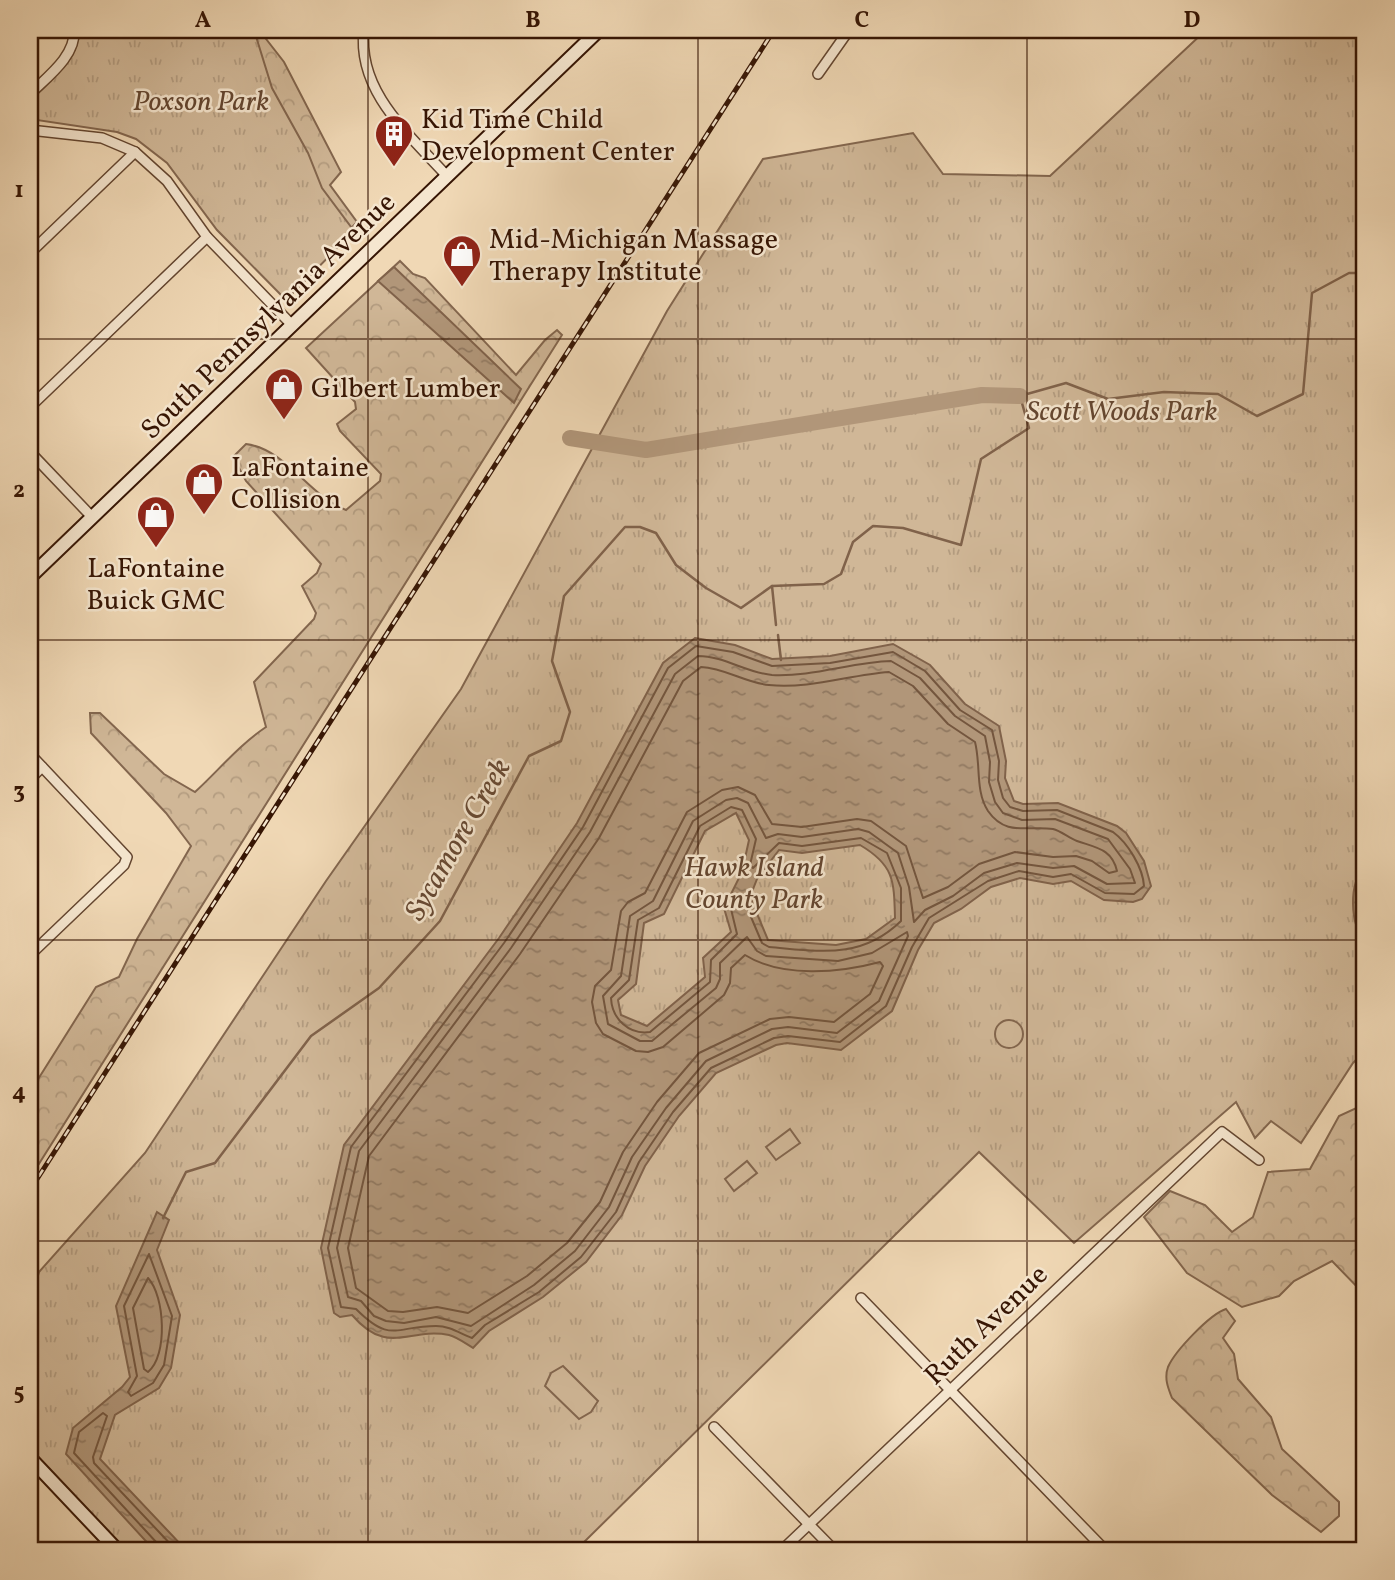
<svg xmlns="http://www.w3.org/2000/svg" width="1395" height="1580" font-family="Vollkorn,serif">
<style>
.forest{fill:url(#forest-crowns);stroke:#83664e;stroke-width:2}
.park{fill:url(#park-tufts);stroke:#83664e;stroke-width:2}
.garden{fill:#d0b797;stroke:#83664e;stroke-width:2}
.water{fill:url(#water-ripples);stroke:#80624a;stroke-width:2;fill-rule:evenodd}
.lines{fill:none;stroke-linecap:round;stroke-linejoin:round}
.shore{stroke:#74563e;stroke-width:2}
.stream{stroke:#80624a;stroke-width:2.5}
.river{stroke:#b19679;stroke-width:16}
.street-casing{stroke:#644630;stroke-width:12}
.secondary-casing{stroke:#361504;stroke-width:16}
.street{stroke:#f5e6cf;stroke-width:9}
.secondary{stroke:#f5e6cf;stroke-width:12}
.rail-casing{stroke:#361504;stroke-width:5}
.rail{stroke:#f5e6cf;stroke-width:2.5;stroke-dasharray:8;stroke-linecap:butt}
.grid{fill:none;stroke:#361504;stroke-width:2;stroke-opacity:0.55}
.labels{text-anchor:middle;stroke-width:5;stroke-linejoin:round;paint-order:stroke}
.park-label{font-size:28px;font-style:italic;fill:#644630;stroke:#f5e6cf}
.poi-label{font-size:28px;fill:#361504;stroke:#f5e6cf;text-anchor:start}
.street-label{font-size:28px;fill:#361504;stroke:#f5e6cf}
.water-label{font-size:30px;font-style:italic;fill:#674933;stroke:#f5e6cf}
.neatline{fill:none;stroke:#361504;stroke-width:2.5}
.grid-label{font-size:23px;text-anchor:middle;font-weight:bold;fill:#361504}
</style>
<defs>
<pattern id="forest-crowns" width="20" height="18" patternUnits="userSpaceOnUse" patternTransform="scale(1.75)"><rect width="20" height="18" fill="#d0b797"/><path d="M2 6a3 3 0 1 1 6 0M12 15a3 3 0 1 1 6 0" fill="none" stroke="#b39c80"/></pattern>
<pattern id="park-tufts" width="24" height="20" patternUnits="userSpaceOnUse" patternTransform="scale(1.75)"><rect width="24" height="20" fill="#d0b797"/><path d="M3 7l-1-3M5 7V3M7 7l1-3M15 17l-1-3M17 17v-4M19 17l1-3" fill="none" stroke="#b39c80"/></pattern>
<pattern id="water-ripples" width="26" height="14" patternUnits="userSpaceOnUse" patternTransform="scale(1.75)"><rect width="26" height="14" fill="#b19679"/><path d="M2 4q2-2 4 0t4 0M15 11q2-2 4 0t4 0" fill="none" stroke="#917961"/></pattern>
</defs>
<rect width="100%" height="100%" fill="#f0d8b5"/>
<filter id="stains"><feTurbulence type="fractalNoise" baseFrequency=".00286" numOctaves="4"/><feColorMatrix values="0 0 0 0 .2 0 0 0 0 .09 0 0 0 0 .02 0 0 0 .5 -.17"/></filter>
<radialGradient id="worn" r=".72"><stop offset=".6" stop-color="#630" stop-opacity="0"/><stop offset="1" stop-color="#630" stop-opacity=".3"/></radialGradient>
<g class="forest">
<polygon points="181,30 259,30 284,62 341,172 330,185 357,222 334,246"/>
<path d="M400,261L413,274L425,278L516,375L545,340L557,330L562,335L30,1178V1092L96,987L119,977L137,939L191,846L166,813L91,733L90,713H100L164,774L195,792C219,770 239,745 266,727L254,682L314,619L316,613L302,586L317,573L321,564L246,481L233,457L246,444C286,449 309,496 346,510L380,481L381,474L340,431L337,424L356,409L355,402L306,348Z"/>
<polygon points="1365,1104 1365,1295 1332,1261 1294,1281 1279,1296 1242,1307 1187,1273 1144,1217 1170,1191 1205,1205 1232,1232 1253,1217 1268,1172 1310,1169 1339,1116"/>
<path d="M1226,1309L1235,1321L1223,1338L1234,1354L1238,1379L1271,1417L1282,1449L1339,1502V1516L1321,1532L1272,1495L1172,1398C1168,1388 1164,1378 1168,1367C1175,1351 1210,1314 1226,1309Z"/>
</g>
<g class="park">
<polygon points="78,30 254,30 272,88 308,153 322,188 354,231 286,300 217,230 167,163 136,139 117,132 30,119 30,99 75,50"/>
<polygon points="1206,30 1365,30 1365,1051 1353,1063 1301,1143 1271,1121 1255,1138 1236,1102 1074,1243 979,1152 576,1550 120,1550 30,1457 30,1304 39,1272 145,1153 326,881 461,689 667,311 763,159 913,133 943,174 1050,176"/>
</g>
<g class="garden">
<circle cx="1009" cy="1034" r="14"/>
<polygon points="790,1129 800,1143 776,1160 766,1147"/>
<polygon points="747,1161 757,1173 734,1191 725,1179"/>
<polygon points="563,1366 598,1401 591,1412 579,1419 545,1386 551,1373"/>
</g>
<g class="water">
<polygon points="394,267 521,389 514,403 378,281"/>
<path d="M695,638L735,645L772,659L830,656L893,644L930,665L965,704L999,726L1006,761L1005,778L1014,801L1023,804L1058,803L1117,826L1126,833L1144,861L1151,886L1142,899L1133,902L1104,900L1071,881L1053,884L1020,878L991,887L961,909L934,923L918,950L892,1011L841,1050L787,1043L776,1045L716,1073L679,1116L645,1166L622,1215L586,1262L543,1297L489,1331L473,1348C465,1343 457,1337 449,1335C408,1327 388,1357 352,1315L340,1317L334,1313L321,1248L344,1145L499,938L577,823L663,663ZM736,813L749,840L742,872L724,908L731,932L703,958L705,977L647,1026L621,1015L618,1000L636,984L644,923L664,914L705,831ZM860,845C894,865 894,880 895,918L866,939L836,945L768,940L750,897L757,879L779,850L802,853Z"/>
<path d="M1365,867V941C1350,924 1348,884 1365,867Z"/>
<polygon points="157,1212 169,1220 157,1250 180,1315 171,1368 159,1388 115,1415 100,1459 186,1550 154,1550 66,1454 73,1428 122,1387 130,1377 116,1306"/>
</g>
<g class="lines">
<g class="shore">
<path d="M696,646L733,652L772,666L830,663L893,652L925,671L960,710L992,730L999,761L998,780L1003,798L1010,807L1023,811L1057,810L1113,832C1128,843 1143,868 1144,886L1134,894L1105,893L1071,874L1053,877L1019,871L988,881L929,918L912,947L886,1006L840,1042L788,1036L774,1038L711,1068L673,1112L639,1162L616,1212L581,1257L539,1292L485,1325L472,1338C459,1333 450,1326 436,1326C395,1326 391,1344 356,1309L341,1307L328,1248L351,1147L504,943L583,827L668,668Z"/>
<path d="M698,656C724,656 747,673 772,675C813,677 852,662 891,661L920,678L955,716L985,736L990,762L989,782L995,802L1003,813L1022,820L1055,819L1108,839L1130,869L1135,883L1107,884L1074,866L1053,868L1017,863L984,873L953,896L925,910L914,922L909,887L898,853L869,832L858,829L802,837L778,834L766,838L748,803L737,798L726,800L693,821L653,901L630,916L621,976L603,996L608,1024L640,1041H652L716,988L720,979V963L747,937L757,951L766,956L838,961L872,953L907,932L908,936L879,1001L837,1033L788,1027L772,1029L706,1061L666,1108L632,1157L609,1207L575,1251L534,1285L471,1326L436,1317L404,1323L386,1321L374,1316L361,1301L348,1297L337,1248L359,1151L511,948L590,832L675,674Z"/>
<path d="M701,667C725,668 746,683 769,685C810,689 849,675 889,672L913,686L948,724L975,742C981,765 975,791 988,811C1006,837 1028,825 1053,829C1061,831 1069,838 1077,841C1097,848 1112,849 1117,871L1109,873L1092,861L1076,856L1053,857L1015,852L979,864L948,887L923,898L906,846L871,821L857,819L802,827L772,824L755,795L738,787L722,790L687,812L645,893L628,902L621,911L611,970L595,986L592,1002L596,1023L603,1034L636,1051L648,1052L663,1047L724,995L730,983L731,968L745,955C782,978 839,973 880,962L883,966L870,994L834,1022L789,1017L770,1019L699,1053L657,1102L623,1152L600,1202L567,1243L527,1276L468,1313L437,1307L403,1312L388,1311L356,1288L348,1248L369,1156L520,954L599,838L683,681Z"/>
<path d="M731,807L742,810L756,839L750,865L753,868L779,843L802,846L861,838L887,853L901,888V921C861,960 819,951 769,947L762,943L743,898L739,896L731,909L737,934L711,960L710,982L650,1032C629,1035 612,1019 611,998L629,980L638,920L659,908L700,826Z"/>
<polygon points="149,1254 172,1316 164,1365 153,1383 131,1396 128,1392 137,1376 124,1306"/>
<path d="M148,1278C165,1296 168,1356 148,1372L144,1369L133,1308Z"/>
<polyline points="159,1550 157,1543 74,1453 79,1432 103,1413 107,1416 93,1457 94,1463 176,1550"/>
</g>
<g class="stream">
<polyline points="772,586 776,625"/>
<polyline points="778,635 781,660"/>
<polyline points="163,1218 186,1172 215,1163 311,1036 379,988 440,921 529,756 561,741 570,712 552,661 564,596 625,527 640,527 656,533 676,565 706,588 741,608 772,586 824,584 841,574 853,542 873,526 903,528 961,545 981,459 1029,428 1020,396 1066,383 1108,399 1164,392 1218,394 1257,416 1303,394 1312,293 1349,273 1365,273"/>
</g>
<polyline class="river" points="570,438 646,450 982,395 1020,396"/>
<defs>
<g id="street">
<path d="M364,30C357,92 409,134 447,176"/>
<polyline points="818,74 849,30"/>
<path d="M30,94C47,77 76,56 74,30"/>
<polyline points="30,130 102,138 135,152 167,181 207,237 292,325"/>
<polyline points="30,253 135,152"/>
<polyline points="30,407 207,237"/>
<polyline points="30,452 92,517"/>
<polyline points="30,754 127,857 124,865 30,955"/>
<polyline points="30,779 42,767"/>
<polyline points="861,1298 1105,1550"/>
<polyline points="714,1427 834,1550"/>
<polyline points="782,1550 1222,1132 1259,1160"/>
</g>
<g id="secondary">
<polyline points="30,577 599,30"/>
<polyline points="30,1458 117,1550"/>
</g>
</defs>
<use href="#street" class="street-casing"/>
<use href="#secondary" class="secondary-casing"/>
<use href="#street" class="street"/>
<use href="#secondary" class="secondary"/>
<defs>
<polyline id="rail" points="30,1190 774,30"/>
</defs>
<use href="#rail" class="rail-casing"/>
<use href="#rail" class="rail"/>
</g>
<path class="grid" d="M368,30V1550M698,30V1550M1027,30V1550M30,339H1365M30,640H1365M30,940H1365M30,1241H1365"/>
<defs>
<symbol id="building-pin" viewBox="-11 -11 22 30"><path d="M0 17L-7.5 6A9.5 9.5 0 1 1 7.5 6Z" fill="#8f2418" stroke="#f5e6cf"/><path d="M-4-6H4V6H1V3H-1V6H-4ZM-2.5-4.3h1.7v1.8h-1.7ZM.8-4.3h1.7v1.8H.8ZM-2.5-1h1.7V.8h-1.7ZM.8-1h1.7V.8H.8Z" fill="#fff"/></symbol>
<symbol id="shop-pin" viewBox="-11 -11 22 30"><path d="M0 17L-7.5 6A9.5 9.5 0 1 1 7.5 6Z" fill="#8f2418" stroke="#f5e6cf"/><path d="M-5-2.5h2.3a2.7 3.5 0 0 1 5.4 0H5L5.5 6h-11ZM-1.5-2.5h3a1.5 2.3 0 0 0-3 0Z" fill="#fff"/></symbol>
</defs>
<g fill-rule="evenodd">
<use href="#building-pin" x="372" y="112" width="44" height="60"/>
<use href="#shop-pin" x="440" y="232" width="44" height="60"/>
<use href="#shop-pin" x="262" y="365" width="44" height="60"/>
<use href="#shop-pin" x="182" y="460" width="44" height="60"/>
<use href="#shop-pin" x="134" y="493" width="44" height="60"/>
</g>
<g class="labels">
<g class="park-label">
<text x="201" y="110">Poxson Park</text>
<text x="1122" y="420">Scott Woods Park</text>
<text x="754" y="876">Hawk Island<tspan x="754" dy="32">County Park</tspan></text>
</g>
<g class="poi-label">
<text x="421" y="128">Kid Time Child<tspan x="421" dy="32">Development Center</tspan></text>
<text x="489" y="248">Mid-Michigan Massage<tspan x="489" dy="32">Therapy Institute</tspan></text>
<text x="311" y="397">Gilbert Lumber</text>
<text x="231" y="476">LaFontaine<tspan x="231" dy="32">Collision</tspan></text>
<text x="156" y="577" text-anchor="middle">LaFontaine<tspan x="156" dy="32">Buick GMC</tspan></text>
</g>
<g class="street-label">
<text transform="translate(267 315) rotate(-44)" y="10">South Pennsylvania Avenue</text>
<text transform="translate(985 1324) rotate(-44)" y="10">Ruth Avenue</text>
</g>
<g class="water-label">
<text transform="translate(457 839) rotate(-60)" y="10">Sycamore Creek</text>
</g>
</g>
<rect width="1395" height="1580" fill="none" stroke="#f0d8b5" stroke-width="77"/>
<rect x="38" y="38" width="1318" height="1504" class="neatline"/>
<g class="grid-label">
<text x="203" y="27">A</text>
<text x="533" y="27">B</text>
<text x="862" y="27">C</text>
<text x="1192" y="27">D</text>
<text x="19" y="197">1</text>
<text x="19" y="497">2</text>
<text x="19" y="798">3</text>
<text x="19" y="1099">4</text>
<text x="19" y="1399">5</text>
</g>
<rect width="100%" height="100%" filter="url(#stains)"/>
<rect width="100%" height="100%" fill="url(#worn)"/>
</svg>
